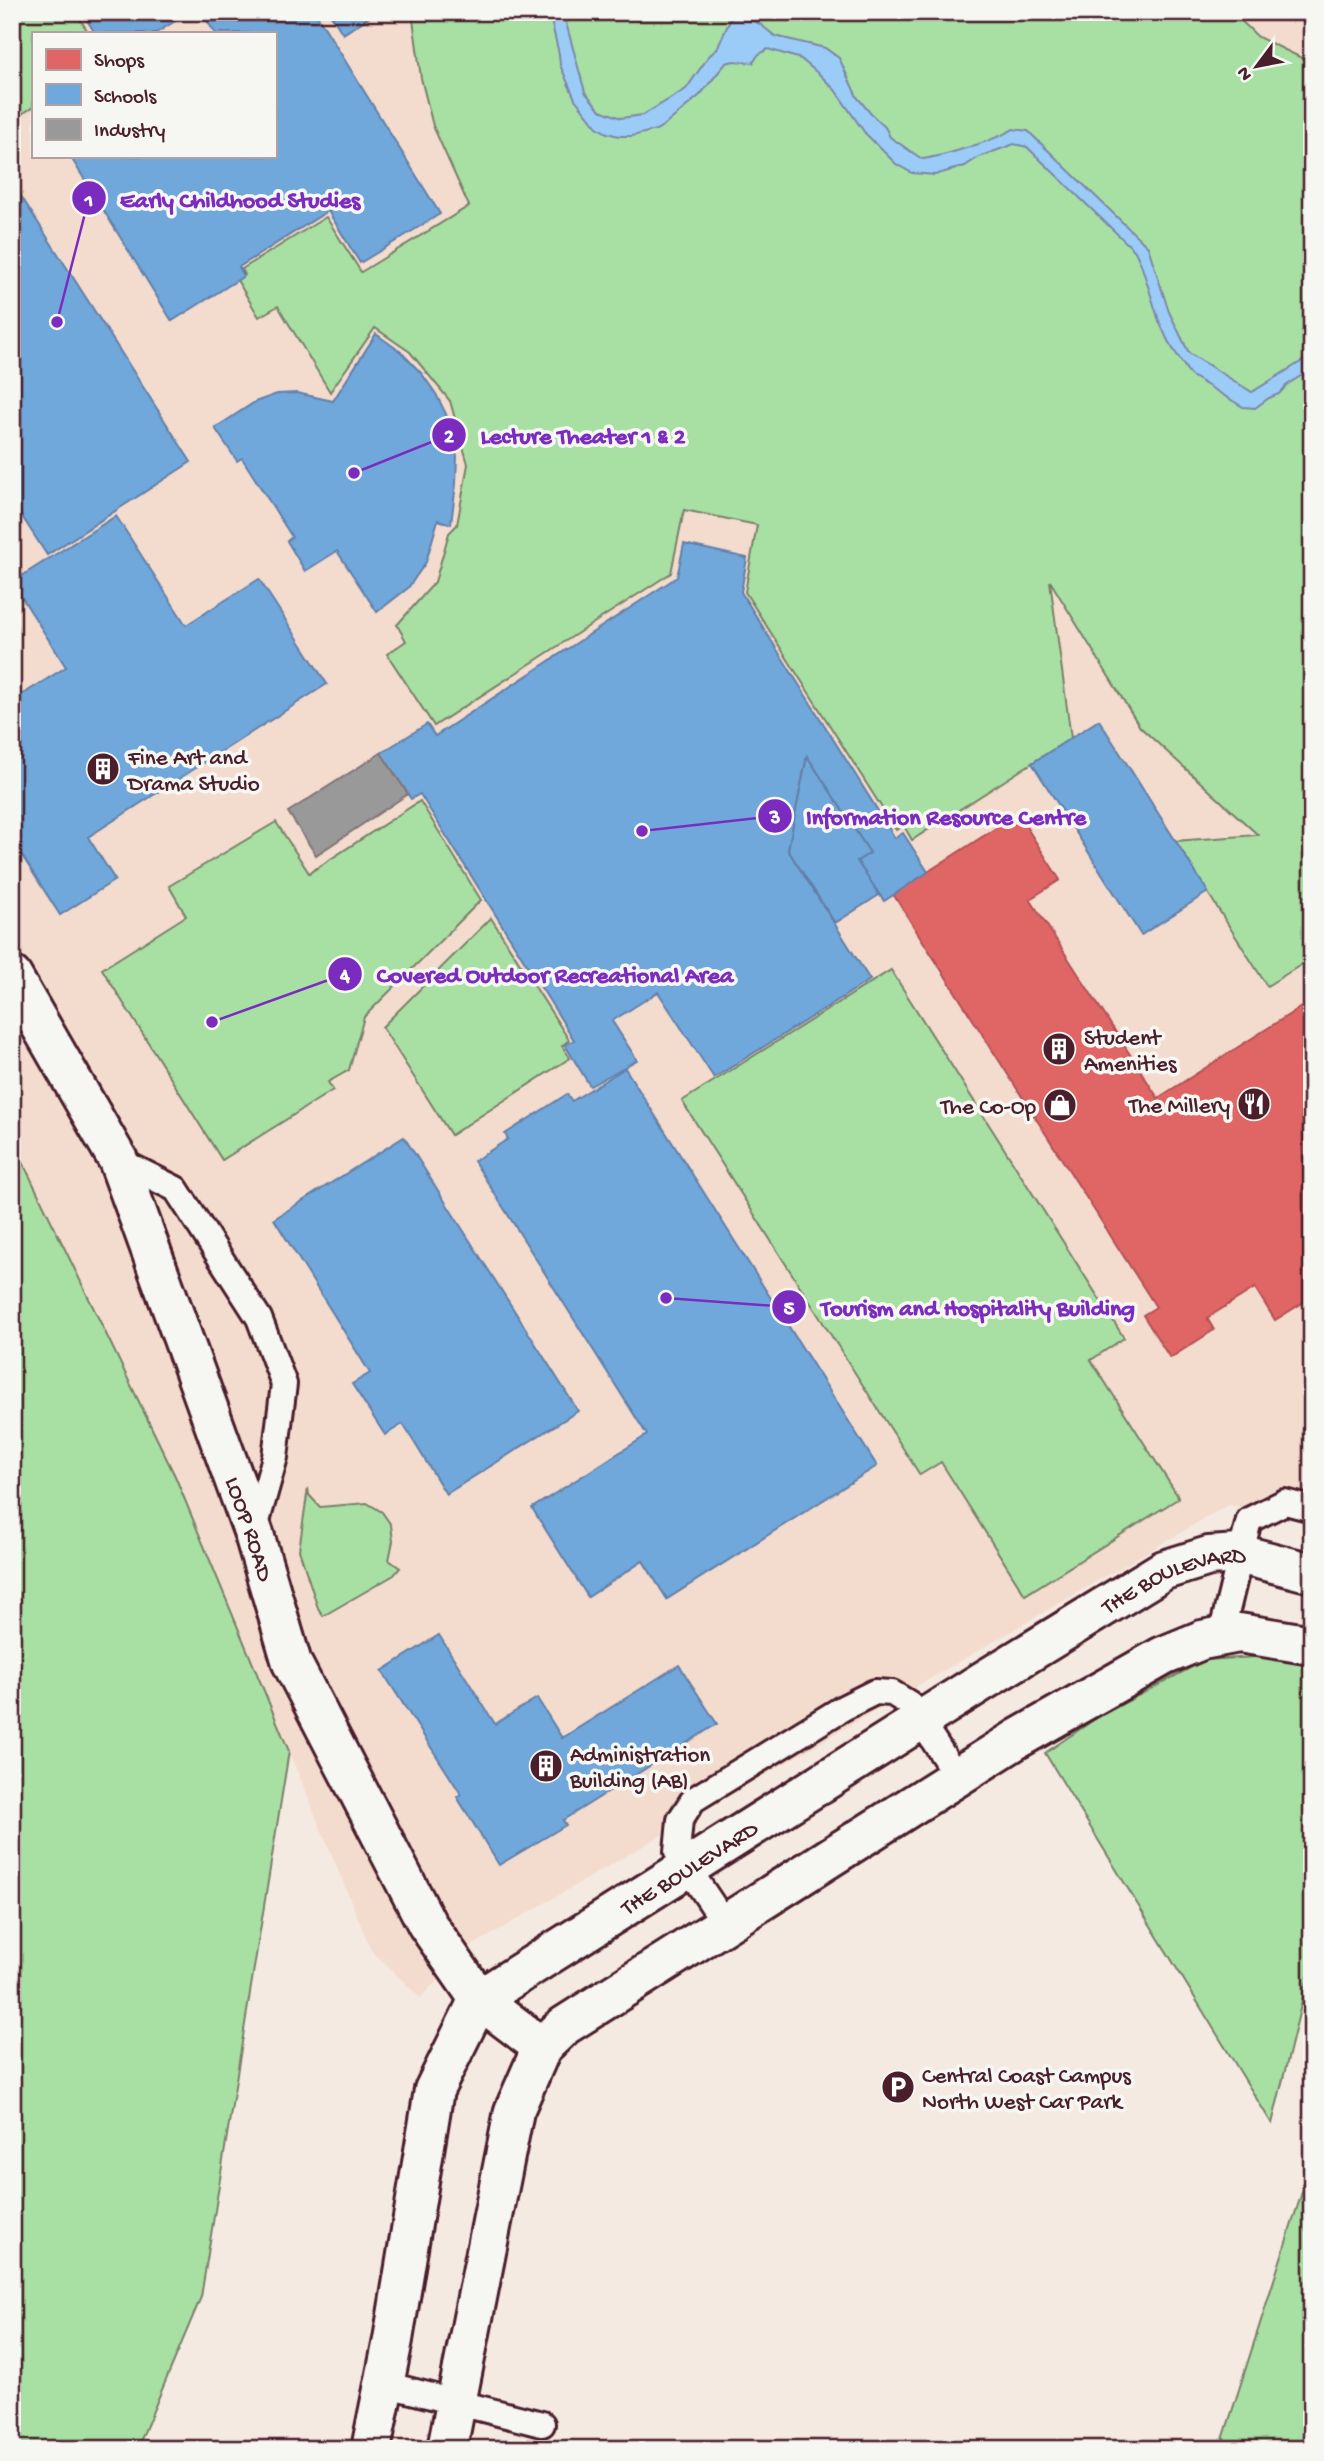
<svg xmlns="http://www.w3.org/2000/svg" width="1324" height="2461" font-family="'Gochi Hand',sans-serif">
<style>
.built{fill:#f3dcce;fill-rule:evenodd}
.green{fill:#a8e0a4;stroke:#798068;stroke-width:2}
.water{fill:#9bccf8;stroke:#7b87a6;stroke-width:2}
.shops{fill:#e06666;stroke:#b35154;stroke-width:2}
.schools{fill:#6fa8dc;stroke:#647fa7;stroke-width:2}
.industry{fill:#999;stroke:#817478;stroke-width:2}
.lines{fill:none;stroke-linecap:round;stroke-linejoin:round}
.service-casing{stroke:#4a1f2b;stroke-width:30}
.minor-casing{stroke:#4a1f2b;stroke-width:44}
.service{stroke:#f6f6f2;stroke-width:24}
.minor{stroke:#f6f6f2;stroke-width:38}
.labels{text-anchor:middle;stroke-width:7;stroke-linejoin:round;paint-order:stroke}
.poi-label{font-size:23px;fill:#4a1f2b;stroke:#f6f6f2;text-anchor:start}
.street-label{font-size:23px;fill:#4a1f2b;stroke:#f6f6f2}
.leader{fill:none;stroke:#7b2cbf;stroke-width:2.5}
.callout-dot{fill:#7b2cbf;stroke:#f6f6f2;stroke-width:2.5}
.mark-label{font-size:21px;text-anchor:middle;font-weight:bold;fill:#fff}
.callout-label{font-size:24px;text-anchor:middle;font-weight:bold;fill:#7b2cbf;stroke:#f6f6f2;stroke-width:7;stroke-linejoin:round;paint-order:stroke}
</style>
<rect width="100%" height="100%" fill="#f5eae2"/>
<filter id="ink" filterUnits="userSpaceOnUse"><feTurbulence type="fractalNoise" baseFrequency=".0143" numOctaves="2"/><feDisplacementMap in="SourceGraphic" scale="14" xChannelSelector="R" yChannelSelector="G"/><feConvolveMatrix kernelMatrix="1 2 1 2 8 2 1 2 1" color-interpolation-filters="sRGB"/></filter>
<g filter="url(#ink)">
<path class="built" d="M12,12H1312V1521L1228,1505L475,1944L420,1998L371,1950L175,1476L12,1140ZM33,33H275V156H33Z"/>
<g class="green">
<polygon points="12,12 75,12 89,33 33,33 33,107 12,120"/>
<polygon points="412,12 1232,12 1258,37 1312,63 1312,958 1267,986 1175,841 1258,835 1140,727 1050,581 1071,738 912,840 904,826 896,830 745,592 757,525 684,510 671,573 434,726 387,654 406,641 397,625 435,582 449,533 457,525 468,464 450,401 410,352 375,328 330,392 278,306 259,317 237,280 245,275 242,269 326,217 361,272 469,206 433,126 421,78"/>
<polygon points="420,801 481,900 364,1017 349,1070 328,1082 333,1090 222,1160 102,969 186,916 169,886 276,822 309,873"/>
<polygon points="491,918 569,1040 562,1046 570,1058 451,1135 382,1027"/>
<polygon points="891,970 1124,1338 1091,1360 1179,1498 1025,1595 941,1462 920,1475 682,1101"/>
<polygon points="12,1140 175,1476 289,1751 201,2297 137,2449 12,2449"/>
<polygon points="308,1488 309,1495 320,1507 367,1503 382,1512 391,1525 393,1541 389,1560 400,1568 394,1575 323,1616 318,1608 299,1550"/>
<polygon points="1273,1656 1312,1666 1312,1960 1272,2124 1045,1753 1098,1717 1205,1660"/>
<polygon points="1312,2164 1312,2449 1220,2449 1303,2189"/>
</g>
<path class="water" d="M549,12H563L585,92L600,110L621,118L643,115L686,89L709,56L717,49L732,16L741,15L760,24L775,36L825,48L839,58L857,97L871,114L885,127L890,137L922,159C941,157 999,139 1013,129L1028,131L1148,247L1169,312L1189,353L1252,392L1312,355V369L1288,384L1279,394L1269,398L1255,408L1243,407L1190,375L1168,341L1159,321L1141,264L1135,251L1027,147L1014,144L979,157L965,166L935,175L912,173L896,164L865,133L835,90L821,76L801,59L768,49L758,55L753,63L734,61L726,63L700,95L666,124L656,130L632,136H619L607,133L597,127L575,99L560,65L559,54Z"/>
<polygon class="shops" points="1018,814 1060,880 1030,899 1158,1098 1312,1000 1312,1297 1275,1320 1255,1288 1207,1318 1214,1330 1170,1358 1143,1315 1156,1307 893,894"/>
<g class="schools">
<polygon points="82,12 188,12 188,13 156,33 95,33"/>
<polygon points="210,12 315,12 440,214 360,263 328,211 239,267 244,276 172,321 70,156 275,156 275,33 215,33 204,16"/>
<polygon points="329,12 377,12 343,34"/>
<polygon points="12,182 191,462 47,555 12,501"/>
<polygon points="376,334 401,352 422,374 436,394 446,414 457,456 456,484 451,524 438,520 426,562 408,588 377,612 337,551 305,571 287,541 292,537 242,458 237,461 215,428 255,402 277,394 297,393 333,401"/>
<polygon points="116,516 186,625 259,579 327,684 88,837 115,880 60,915 12,840 12,701 66,667 12,582"/>
<polygon points="684,544 747,558 741,592 895,838 903,833 928,872 884,901 857,861 870,853 807,756 788,850 870,980 714,1078 658,992 612,1021 637,1060 590,1086 565,1045 574,1040 420,794 411,799 381,753 427,724 435,736 677,577"/>
<polygon points="1099,720 1208,892 1141,935 1032,763"/>
<polygon points="807,756 870,853 857,861 879,895 835,923 788,850"/>
<polygon points="625,1068 877,1466 667,1599 643,1561 588,1597 532,1508 647,1435 474,1161 508,1139 505,1134 567,1094 572,1101"/>
<polygon points="404,1137 578,1411 446,1494 403,1424 385,1435 352,1384 370,1373 274,1219"/>
<polygon points="439,1635 495,1724 537,1698 562,1738 679,1665 717,1724 563,1820 566,1825 499,1865 457,1797 461,1794 382,1671"/>
</g>
<polygon class="industry" points="381,753 408,794 316,855 288,812"/>
<g class="lines">
<defs>
<g id="service">
<polyline points="118,1160 176,1189 259,1318 284,1384 275,1457 254,1532"/>
<polyline points="1221,1635 1249,1520 1285,1502 1312,1509"/>
<polyline points="726,1925 677,1852 680,1820 693,1800 843,1708 875,1692 892,1693 910,1704 957,1777"/>
<polyline points="384,2384 542,2424"/>
</g>
<g id="minor">
<path id="s1" d="M12,976L118,1160L254,1534L292,1663L427,1924L479,1999L542,2047"/>
<path id="s2" d="M371,2449L393,2340L434,2090L479,1999L983,1681L1164,1570L1209,1556L1239,1554L1312,1573"/>
<polyline points="447,2449 514,2111 542,2047 564,2026 1017,1739 1163,1656 1202,1640 1239,1633 1312,1645"/>
</g>
</defs>
<use href="#service" class="service-casing"/>
<use href="#minor" class="minor-casing"/>
<use href="#service" class="service"/>
<use href="#minor" class="minor"/>
</g>
</g>
<defs>
<symbol id="building-disc" viewBox="-11 -11 22 22"><circle r="9.5" fill="#4a1f2b" stroke="#f6f6f2"/><path d="M-4-6H4V6H1V3H-1V6H-4ZM-2.5-4.3h1.7v1.8h-1.7ZM.8-4.3h1.7v1.8H.8ZM-2.5-1h1.7V.8h-1.7ZM.8-1h1.7V.8H.8Z" fill="#fff"/></symbol>
<symbol id="restaurant-disc" viewBox="-11 -11 22 22"><circle r="9.5" fill="#4a1f2b" stroke="#f6f6f2"/><path d="M-5-6h1v4h1v-4h1v4h1v-4h1v5L-1.5 .5V6h-2V.5L-5-1ZM5-6V6H3V1.5H1.5Q1.5-4 5-6Z" fill="#fff"/></symbol>
<symbol id="shop-disc" viewBox="-11 -11 22 22"><circle r="9.5" fill="#4a1f2b" stroke="#f6f6f2"/><path d="M-5-2.5h2.3a2.7 3.5 0 0 1 5.4 0H5L5.5 6h-11ZM-1.5-2.5h3a1.5 2.3 0 0 0-3 0Z" fill="#fff"/></symbol>
<symbol id="parking-disc" viewBox="-11 -11 22 22"><circle r="9.5" fill="#4a1f2b" stroke="#f6f6f2"/><path d="M-3.5-5.5H1a3.5 3.5 0 0 1 0 7H-1V5.5H-3.5ZM-1-3.4V-.6H.8a1.4 1.4 0 0 0 0-2.8Z" fill="#fff"/></symbol>
</defs>
<g fill-rule="evenodd">
<use href="#building-disc" x="84" y="750" width="38" height="38"/>
<use href="#building-disc" x="1040" y="1030" width="38" height="38"/>
<use href="#restaurant-disc" x="1235" y="1085" width="38" height="38"/>
<use href="#shop-disc" x="1041" y="1086" width="38" height="38"/>
<use href="#building-disc" x="527" y="1747" width="38" height="38"/>
<use href="#parking-disc" x="879" y="2068" width="38" height="38"/>
</g>
<g class="labels">
<g class="poi-label">
<text x="128" y="764">Fine Art and<tspan x="128" dy="26">Drama Studio</tspan></text>
<text x="1084" y="1044">Student<tspan x="1084" dy="26">Amenities</tspan></text>
<text x="1230" y="1112" text-anchor="end">The Millery</text>
<text x="1036" y="1113" text-anchor="end">The Co-Op</text>
<text x="570" y="1761">Administration<tspan x="570" dy="26">Building (AB)</tspan></text>
<text x="922" y="2082">Central Coast Campus<tspan x="922" dy="26">North West Car Park</tspan></text>
</g>
<g class="street-label">
<text dy="8" stroke="none"><textPath href="#s1" startOffset="604">LOOP ROAD</textPath></text>
<text dy="8" stroke="none"><textPath href="#s2" startOffset="1281">THE BOULEVARD</textPath></text>
<text dy="8" stroke="none"><textPath href="#s2" startOffset="714">THE BOULEVARD</textPath></text>
</g>
</g>
<path class="leader" d="M57 322L89 198M354 473L449 435M642 831L775 816M212 1022L345 974M666 1298L789 1307"/>
<g class="callout-dot">
<circle cx="57" cy="322" r="7"/>
<circle cx="354" cy="473" r="7"/>
<circle cx="642" cy="831" r="7"/>
<circle cx="212" cy="1022" r="7"/>
<circle cx="666" cy="1298" r="7"/>
<circle cx="89" cy="198" r="18"/>
<circle cx="449" cy="435" r="18"/>
<circle cx="775" cy="816" r="18"/>
<circle cx="345" cy="974" r="18"/>
<circle cx="789" cy="1307" r="18"/>
</g>
<g class="mark-label">
<text x="89" y="206">1</text>
<text x="449" y="442">2</text>
<text x="775" y="823">3</text>
<text x="345" y="981">4</text>
<text x="789" y="1314">5</text>
</g>
<g class="callout-label">
<text x="240" y="207">Early Childhood Studies</text>
<text x="583" y="443">Lecture Theater 1 &amp; 2</text>
<text x="946" y="824">Information Resource Centre</text>
<text x="555" y="982">Covered Outdoor Recreational Area</text>
<text x="978" y="1315">Tourism and Hospitality Building</text>
</g>
<rect width="1324" height="2461" fill="none" stroke="#f6f6f2" stroke-width="42"/>
<rect x="21" y="21" width="1282" height="2419" fill="none" stroke="#4a1f2b" stroke-width="2.5" filter="url(#ink)"/>
<rect x="32" y="32" width="245" height="126" fill="#f6f6f2" stroke="#b1a0a2" stroke-width="2"/>
<rect x="46" y="49" width="35" height="21" fill="#e06666" stroke="#b1a0a2" stroke-width="2"/>
<text x="94" y="66" font-size="21" fill="#4a1f2b">Shops</text>
<rect x="46" y="84" width="35" height="21" fill="#6fa8dc" stroke="#b1a0a2" stroke-width="2"/>
<text x="94" y="102" font-size="21" fill="#4a1f2b">Schools</text>
<rect x="46" y="119" width="35" height="21" fill="#999999" stroke="#b1a0a2" stroke-width="2"/>
<text x="94" y="136" font-size="21" fill="#4a1f2b">Industry</text>
<g transform="translate(1257 66) rotate(238)" stroke="#f6f6f2" stroke-width="5" paint-order="stroke">
<path d="M0-5L12 26L0 18L-12 26Z" fill="#4a1f2b"/>
<text y="-10" font-size="19" font-weight="bold" text-anchor="middle" fill="#4a1f2b">N</text>
</g>
</svg>
